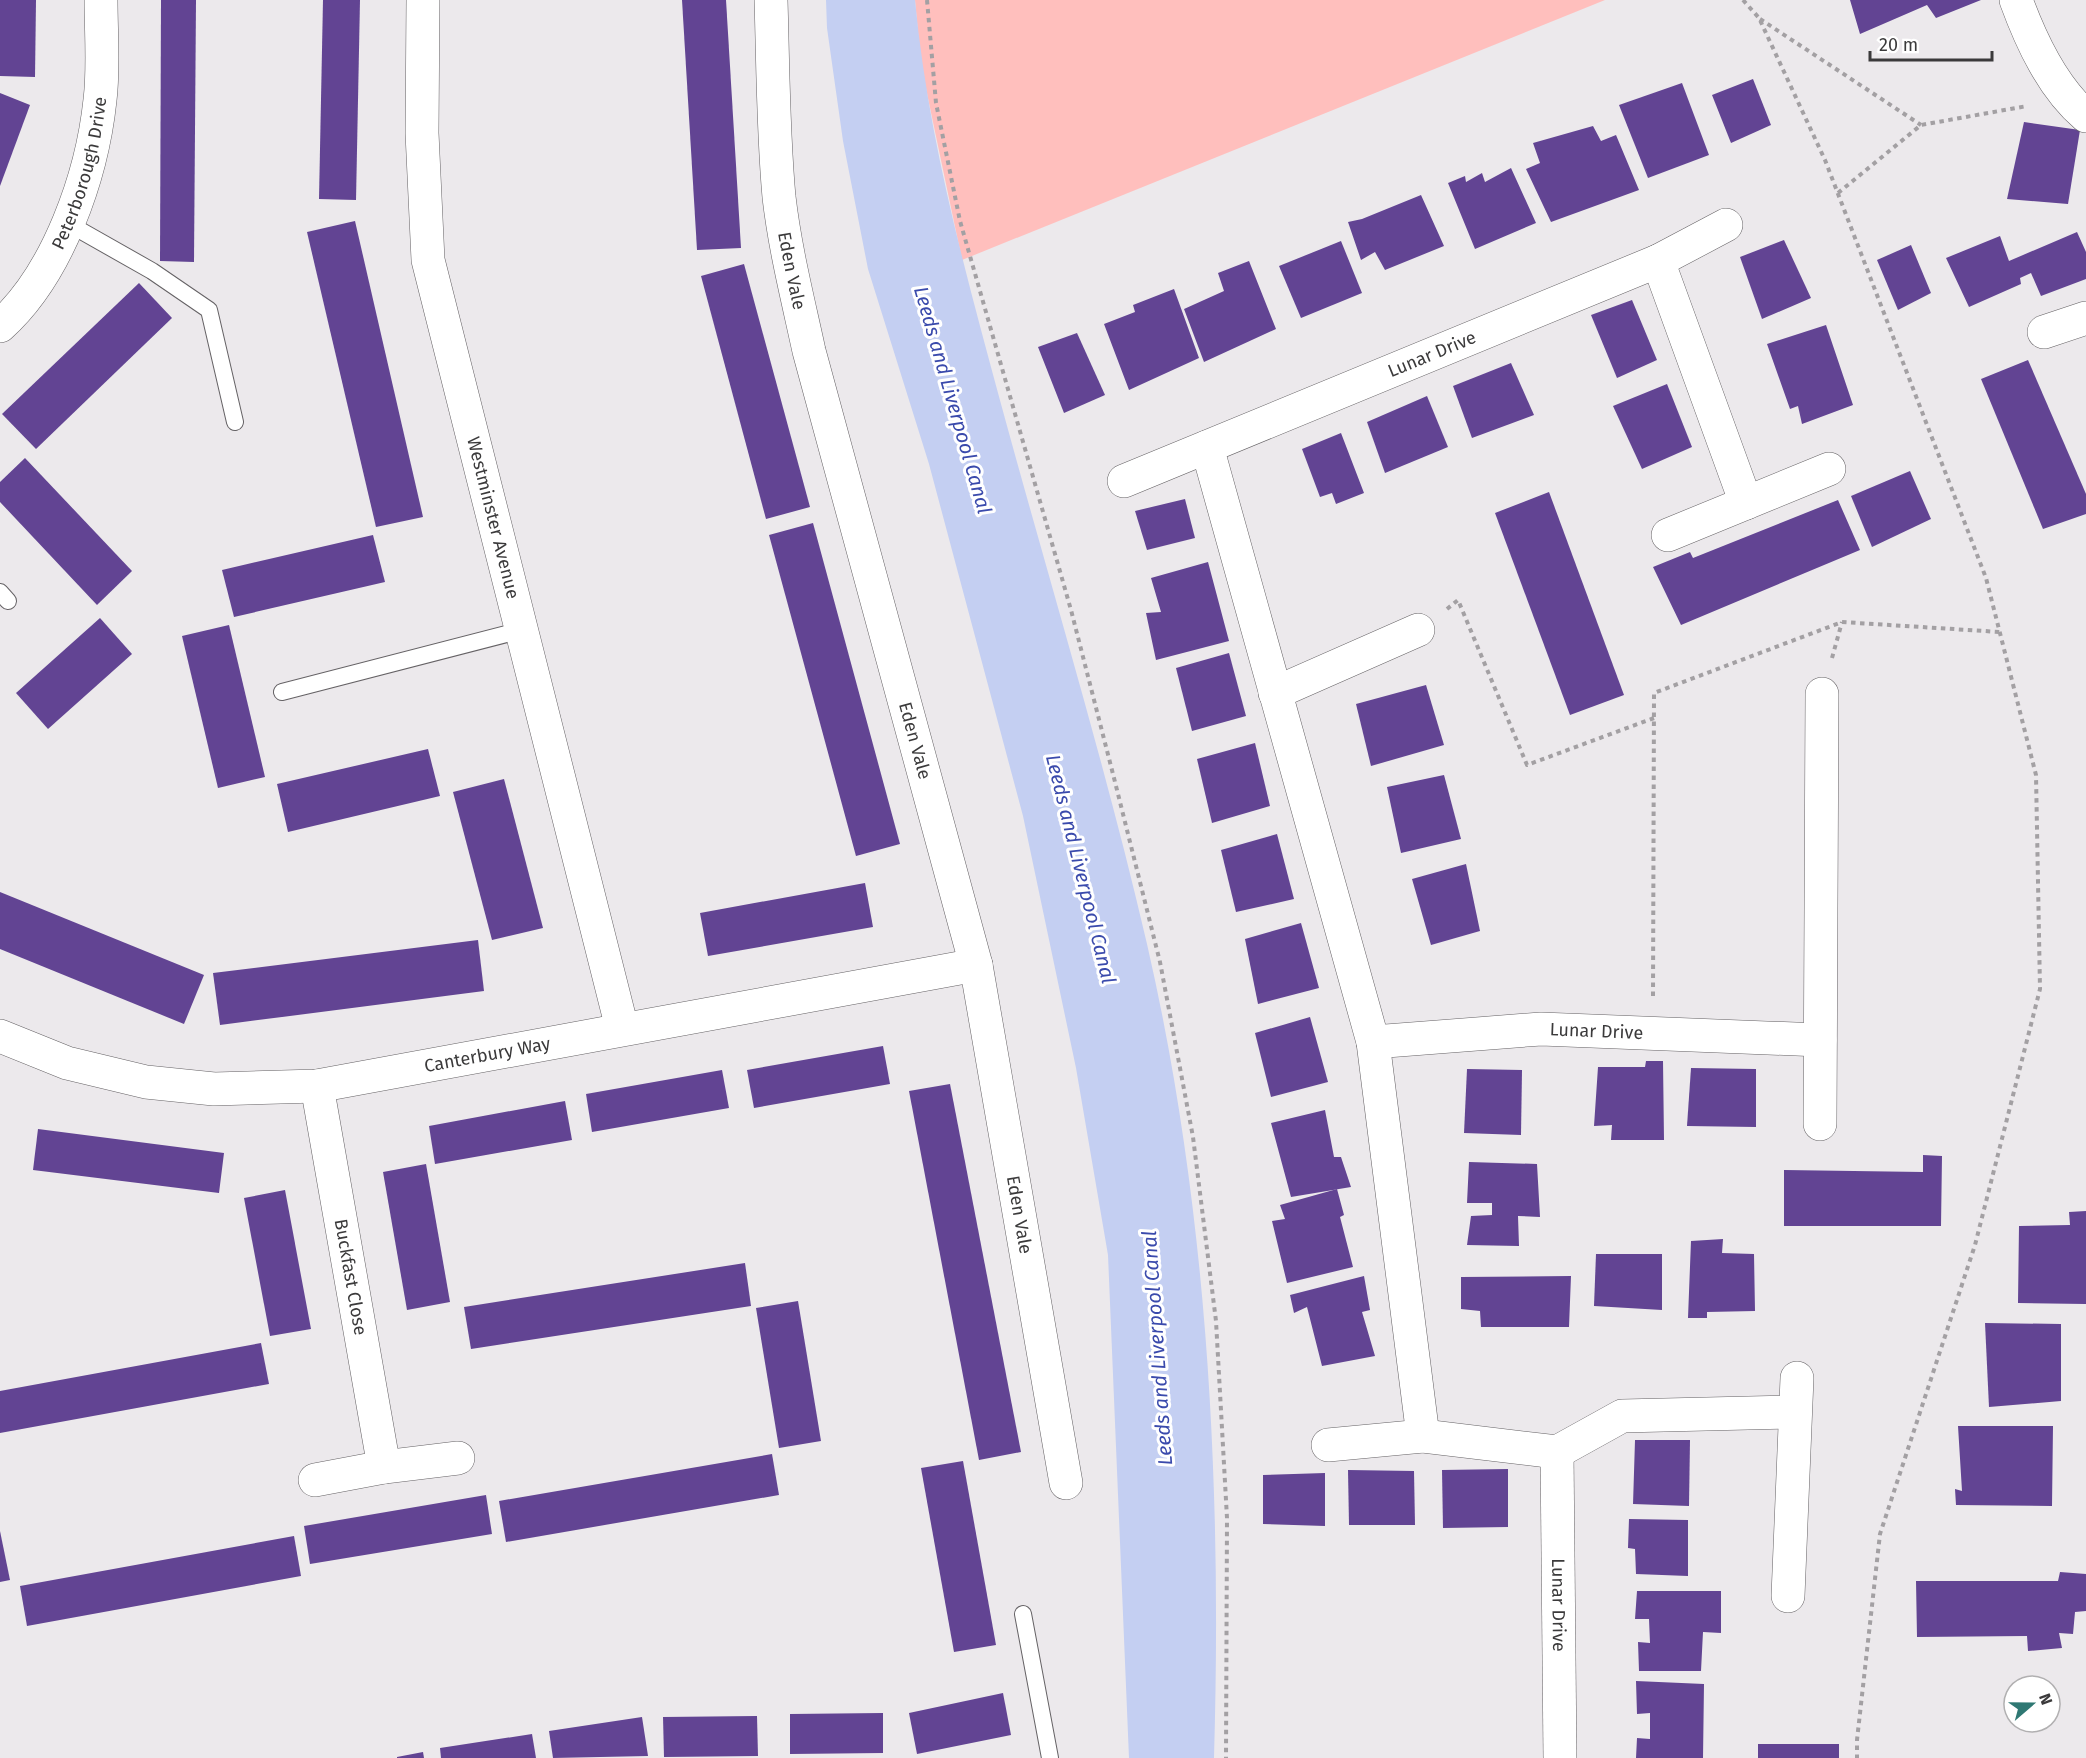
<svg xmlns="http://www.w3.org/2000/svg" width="2086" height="1758" font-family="'Fira Sans',sans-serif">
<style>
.green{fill:#ffbfbd}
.water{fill:#c4cff2}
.building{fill:#624493}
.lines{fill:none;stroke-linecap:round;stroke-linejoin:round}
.service-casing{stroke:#656265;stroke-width:18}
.minor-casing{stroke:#656265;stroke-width:34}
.path{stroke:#a3a0a3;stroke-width:4;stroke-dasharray:4.5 4.5;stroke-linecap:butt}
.service{stroke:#fff;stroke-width:16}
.minor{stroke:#fff;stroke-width:33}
.labels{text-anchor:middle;stroke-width:6;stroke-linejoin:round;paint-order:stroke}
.street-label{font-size:18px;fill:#3b3a3b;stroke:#fff}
.water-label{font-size:20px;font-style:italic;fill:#3a4aac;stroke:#fff}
</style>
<rect width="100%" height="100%" fill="#ece9ec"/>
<polygon class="green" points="915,0 1605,0 962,260 921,65"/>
<path class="water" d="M826,0H915C928,138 965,271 1001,404C1050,584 1105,763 1147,944C1208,1209 1222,1486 1214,1758H1129L1108,1255L1076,1068L1023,816L929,464L868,269L843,141L827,28Z"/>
<g class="building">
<polygon points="0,0 36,0 35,77 0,76"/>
<polygon points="161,0 196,0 194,262 160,261"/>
<polygon points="323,0 360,0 356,200 319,199"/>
<polygon points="682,0 726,0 741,248 697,250"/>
<polygon points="1850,0 1981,0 1936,18 1927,5 1860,34"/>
<polygon points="1753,79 1771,125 1731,143 1712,95"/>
<polygon points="1682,83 1709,155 1648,178 1619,105"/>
<polygon points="0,93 30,105 0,186"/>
<polygon points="2024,122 2080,130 2068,204 2007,199"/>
<polygon points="1593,126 1601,141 1616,135 1639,190 1551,222 1526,169 1540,163 1533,143"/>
<polygon points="1511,168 1536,223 1475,249 1448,183 1465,176 1466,182 1482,173 1485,182"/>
<polygon points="1421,195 1444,246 1385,270 1375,252 1361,260 1348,222 1362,219"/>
<polygon points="355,221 423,517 376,527 307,232"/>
<polygon points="2077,232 2086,252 2086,279 2041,296 2031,273 2020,278 2021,284 1969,307 1946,258 2000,236 2009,261"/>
<polygon points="1784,240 1811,298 1762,319 1740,257"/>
<polygon points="1341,241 1362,293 1301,318 1279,266"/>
<polygon points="1911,245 1931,293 1898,310 1877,260"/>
<polygon points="1249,261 1276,329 1204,362 1184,309 1224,291 1218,273"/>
<polygon points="744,264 810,507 766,519 701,276"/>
<polygon points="139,283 172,318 36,449 2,414"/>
<polygon points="1174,289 1199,358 1129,390 1104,324 1135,312 1133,305"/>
<polygon points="1632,300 1657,360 1617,378 1591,315"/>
<polygon points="1826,325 1853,405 1802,424 1798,406 1790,409 1767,344"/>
<polygon points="1077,333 1105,395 1064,413 1038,347"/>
<polygon points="2028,360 2086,494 2086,514 2043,529 1981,379"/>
<polygon points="1511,363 1534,415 1472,438 1453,386"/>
<polygon points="1667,384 1692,447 1642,469 1613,406"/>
<polygon points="1427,396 1448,447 1385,473 1367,422"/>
<polygon points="1341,433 1364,493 1336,504 1332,493 1320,497 1302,449"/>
<polygon points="25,458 132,571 97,605 0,502 0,482"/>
<polygon points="1910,471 1931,519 1872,547 1851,496"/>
<polygon points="1549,492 1624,695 1570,715 1495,513"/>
<polygon points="1185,499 1195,538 1147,550 1135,511"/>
<polygon points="1838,500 1860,550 1681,625 1653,567 1690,552 1693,558"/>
<polygon points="813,523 900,844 856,856 769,535"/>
<polygon points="373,535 385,582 234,617 222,570"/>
<polygon points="1208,562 1229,641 1156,660 1146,613 1161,612 1151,578"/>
<polygon points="100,618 132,654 48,729 16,693"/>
<polygon points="229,625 265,777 218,788 182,636"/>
<polygon points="1229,653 1246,716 1192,731 1176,668"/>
<polygon points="1426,685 1444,745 1371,766 1356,704"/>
<polygon points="1255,743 1270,806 1212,823 1197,759"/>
<polygon points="428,749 440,796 288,832 277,784"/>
<polygon points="1444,775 1461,839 1401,853 1387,787"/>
<polygon points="504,779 543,928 492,940 453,792"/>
<polygon points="1277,834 1294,899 1236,912 1221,850"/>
<polygon points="1466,864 1480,931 1431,945 1412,879"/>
<polygon points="865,883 873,927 708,956 700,913"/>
<polygon points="0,892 204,975 184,1024 0,949"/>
<polygon points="1301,923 1319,988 1258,1004 1245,939"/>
<polygon points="478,940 484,991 220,1025 213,973"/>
<polygon points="1310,1017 1328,1082 1271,1097 1255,1033"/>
<polygon points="883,1046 890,1084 754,1108 747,1070"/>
<polygon points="1646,1061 1663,1061 1664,1140 1611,1140 1612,1125 1594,1126 1598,1067 1645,1067"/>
<polygon points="1691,1068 1756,1069 1756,1127 1687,1126"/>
<polygon points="1467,1069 1522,1070 1521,1135 1464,1133"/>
<polygon points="722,1070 729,1108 592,1132 586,1094"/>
<polygon points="950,1084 1021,1452 979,1460 909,1091"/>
<polygon points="565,1101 572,1140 435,1164 429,1126"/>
<polygon points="1325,1110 1334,1157 1341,1157 1351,1187 1291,1197 1271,1123"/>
<polygon points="38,1129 224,1153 219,1193 33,1170"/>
<polygon points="1923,1155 1942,1156 1941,1226 1784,1226 1784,1170 1923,1172"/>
<polygon points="1469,1162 1537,1164 1540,1217 1518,1216 1519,1246 1467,1245 1471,1216 1492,1215 1492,1203 1467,1203"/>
<polygon points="426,1164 450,1302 407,1310 383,1172"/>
<polygon points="1337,1189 1344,1215 1340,1217 1353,1267 1287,1283 1272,1221 1285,1219 1280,1205"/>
<polygon points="285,1190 311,1329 270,1336 244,1198"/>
<polygon points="2086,1211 2086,1304 2018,1303 2019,1226 2070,1225 2069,1212"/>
<polygon points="1723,1239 1722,1253 1754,1254 1755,1311 1707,1312 1707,1318 1688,1318 1691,1241"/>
<polygon points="1596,1254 1662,1254 1662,1310 1594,1306"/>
<polygon points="745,1263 751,1306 471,1349 464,1307"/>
<polygon points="1364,1276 1370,1310 1362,1312 1375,1356 1322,1366 1307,1307 1294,1313 1290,1295"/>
<polygon points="1571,1276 1569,1327 1481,1327 1480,1311 1461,1309 1461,1277"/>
<polygon points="798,1301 821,1441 779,1448 756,1308"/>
<polygon points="1985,1323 2061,1324 2061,1401 1989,1407"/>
<polygon points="261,1343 269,1384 0,1433 0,1391"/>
<polygon points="1958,1426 2053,1426 2052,1506 1956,1505 1955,1489 1962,1491"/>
<polygon points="1635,1440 1690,1440 1689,1506 1633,1504"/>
<polygon points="772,1454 779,1495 506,1542 499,1501"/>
<polygon points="963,1461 996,1645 954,1652 921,1468"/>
<polygon points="1508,1469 1508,1527 1443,1528 1442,1470"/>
<polygon points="1348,1470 1414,1471 1415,1525 1349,1525"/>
<polygon points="1325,1473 1325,1526 1263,1524 1263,1475"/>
<polygon points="486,1495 492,1534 310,1564 304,1526"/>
<polygon points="1629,1519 1688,1520 1688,1576 1636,1574 1635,1549 1628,1548"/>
<polygon points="0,1531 10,1580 0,1582"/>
<polygon points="294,1536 301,1576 27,1626 20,1586"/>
<polygon points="2060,1572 2086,1574 2086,1611 2075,1612 2073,1634 2059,1633 2062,1648 2028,1651 2027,1636 1917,1637 1916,1581 2058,1581"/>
<polygon points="1637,1591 1721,1591 1721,1633 1703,1632 1701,1671 1639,1671 1638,1642 1650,1643 1649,1619 1635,1619"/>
<polygon points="1636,1681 1704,1684 1703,1758 1636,1758 1637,1738 1650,1739 1650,1713 1637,1714"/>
<polygon points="1003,1693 1011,1735 917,1754 909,1713"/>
<polygon points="883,1713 883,1753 790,1754 790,1714"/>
<polygon points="757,1716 758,1756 664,1757 663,1717"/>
<polygon points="642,1717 648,1756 553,1758 549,1731"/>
<polygon points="532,1734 536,1758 441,1758 440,1748"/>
<rect x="1758" y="1744" width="81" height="14"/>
<polygon points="423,1752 424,1758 397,1758 397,1757"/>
</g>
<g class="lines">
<defs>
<g id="service">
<polyline points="69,224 152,271 209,310 235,422"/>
<polyline points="0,592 8,601"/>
<polyline points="282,692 522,630"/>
<polyline points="1023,1614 1050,1758"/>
</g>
<g id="minor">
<path id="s1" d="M423,0L422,133L428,260L622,1028"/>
<path id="s2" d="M771,0C773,66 773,132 779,197C785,249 798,300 809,351L976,965L1066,1483"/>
<path d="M2016,0C2031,41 2052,87 2086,116"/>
<polyline points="1658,261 1746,503"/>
<path id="s3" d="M0,326C58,274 92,176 100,100C104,68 101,33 101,0"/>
<polyline points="2044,332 2086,318"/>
<polyline points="1207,447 1373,1042 1423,1436"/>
<path id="s4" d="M1124,481L1658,261L1726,225"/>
<polyline points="1668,535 1829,469"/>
<polyline points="1275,693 1418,630"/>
<path id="s5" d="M0,1036L67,1063L146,1082L214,1089L317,1086L976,965"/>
<path id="s6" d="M1373,1042L1541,1029L1820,1040"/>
<path id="s7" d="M317,1086L384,1467"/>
<polyline points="1820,1124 1822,694"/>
<polyline points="1328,1445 1423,1436 1557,1452 1622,1416 1795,1412"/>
<path id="s8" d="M1557,1452L1560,1758"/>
<polyline points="315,1480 384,1467 458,1458"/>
<polyline points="1788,1596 1797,1378"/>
</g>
</defs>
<use href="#service" class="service-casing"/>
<use href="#minor" class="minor-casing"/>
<g class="path">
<polyline points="927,0 936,103 960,221 1071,610 1114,778 1160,962 1193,1137 1216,1321 1227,1518 1226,1758"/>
<polyline points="1743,0 1759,18 1825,160 1986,578 2036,775 2040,989 1975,1245 1880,1534 1857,1740 1857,1758"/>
<polyline points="1760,19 1921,125"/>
<polyline points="1838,193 1921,125 2027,106"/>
<polyline points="1447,609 1458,600 1527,765 1654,718"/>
<polyline points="1832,658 1842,622"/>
<polyline points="1653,996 1654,693 1842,622 2000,632"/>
</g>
<use href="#service" class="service"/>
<use href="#minor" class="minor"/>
</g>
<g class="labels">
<g class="street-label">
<text dy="6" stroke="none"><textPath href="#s3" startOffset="176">Peterborough Drive</textPath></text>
<text dy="6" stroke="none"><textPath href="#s2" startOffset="272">Eden Vale</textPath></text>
<text dy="6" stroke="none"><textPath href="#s4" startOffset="333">Lunar Drive</textPath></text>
<text dy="6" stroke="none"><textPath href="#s1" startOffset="526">Westminster Avenue</textPath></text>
<text dy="6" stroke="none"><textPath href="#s2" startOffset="758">Eden Vale</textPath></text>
<text dy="6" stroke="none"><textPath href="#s6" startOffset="224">Lunar Drive</textPath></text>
<text dy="6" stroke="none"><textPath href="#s5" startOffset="498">Canterbury Way</textPath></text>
<text dy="6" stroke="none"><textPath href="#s2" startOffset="1244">Eden Vale</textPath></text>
<text dy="6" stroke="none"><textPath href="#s7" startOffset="194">Buckfast Close</textPath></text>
<text dy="6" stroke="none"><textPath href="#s8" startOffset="153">Lunar Drive</textPath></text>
</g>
<g class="water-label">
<text transform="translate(953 400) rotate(74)" y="7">Leeds and Liverpool Canal</text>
<text transform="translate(1081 869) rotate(76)" y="7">Leeds and Liverpool Canal</text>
<text transform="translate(1157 1348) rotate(-94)" y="7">Leeds and Liverpool Canal</text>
</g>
</g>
<g transform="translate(2032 1704) rotate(70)"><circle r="28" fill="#ffffff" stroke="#b1b0b1" stroke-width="1.5"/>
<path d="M0-4.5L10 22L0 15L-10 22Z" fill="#2f7873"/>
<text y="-9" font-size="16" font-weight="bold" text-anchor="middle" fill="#3b3a3b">N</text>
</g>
<path d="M1870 51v9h122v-9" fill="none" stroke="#3b3a3b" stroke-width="3"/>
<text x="1879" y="51" font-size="18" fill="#3b3a3b" stroke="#ffffff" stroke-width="4.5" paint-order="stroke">20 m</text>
</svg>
